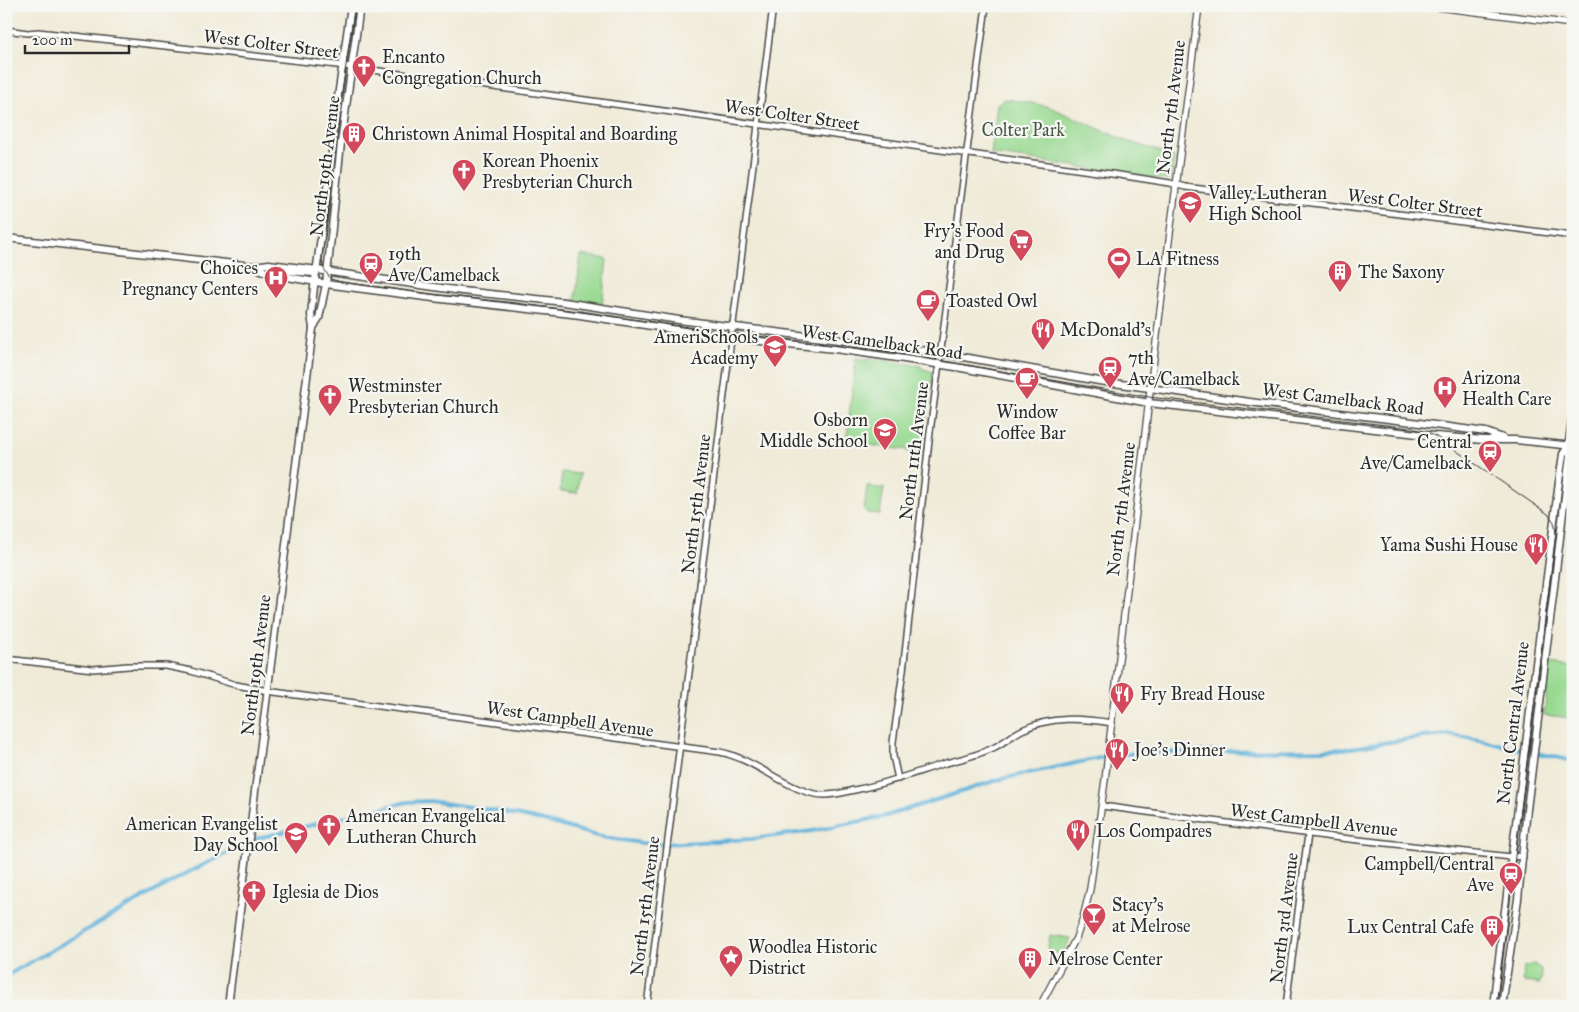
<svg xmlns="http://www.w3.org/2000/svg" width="1579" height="1012" font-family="'IM FELL Great Primer',serif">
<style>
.green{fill:#97d990;stroke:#61825e}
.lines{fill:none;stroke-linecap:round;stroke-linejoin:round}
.canal{stroke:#5eb1da;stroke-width:4}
.tertiary-casing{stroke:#494845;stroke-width:8}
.secondary-casing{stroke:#494845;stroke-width:8}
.primary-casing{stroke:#494845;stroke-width:9}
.tertiary{stroke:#fff;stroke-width:5}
.secondary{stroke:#fff;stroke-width:5.5}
.primary{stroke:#fff;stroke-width:6}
.tram{stroke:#2b2b2b;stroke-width:1}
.labels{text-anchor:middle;stroke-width:4.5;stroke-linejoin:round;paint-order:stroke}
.street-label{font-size:18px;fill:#2b2b2b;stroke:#f6f6f2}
.poi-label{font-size:18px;fill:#2b2b2b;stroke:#f6f6f2;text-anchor:start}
.park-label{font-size:18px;fill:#465644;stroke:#f6f6f2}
</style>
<rect width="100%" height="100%" fill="#f6f6f2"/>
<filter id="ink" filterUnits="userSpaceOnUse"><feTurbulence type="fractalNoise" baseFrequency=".02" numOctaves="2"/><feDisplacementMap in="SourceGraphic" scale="10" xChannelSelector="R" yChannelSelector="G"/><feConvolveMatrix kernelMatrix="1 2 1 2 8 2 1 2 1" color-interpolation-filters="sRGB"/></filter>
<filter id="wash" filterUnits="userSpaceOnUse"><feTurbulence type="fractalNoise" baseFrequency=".0096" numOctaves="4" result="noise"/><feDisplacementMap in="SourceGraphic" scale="20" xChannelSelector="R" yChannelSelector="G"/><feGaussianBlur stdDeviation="1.12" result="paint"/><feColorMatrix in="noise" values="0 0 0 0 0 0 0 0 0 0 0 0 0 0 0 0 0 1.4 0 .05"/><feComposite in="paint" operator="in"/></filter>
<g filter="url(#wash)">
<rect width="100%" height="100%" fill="#f0ebd8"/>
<g class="green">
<polygon points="1004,99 1027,102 1050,107 1126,141 1169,154 1174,157 1171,178 1168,180 991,154 997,104"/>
<polygon points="581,255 607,259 602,306 575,301"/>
<polygon points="856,358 869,360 870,358 921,366 921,368 933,372 923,453 910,455 907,450 846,442"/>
<polygon points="562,472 580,474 577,493 560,491"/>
<polygon points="867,486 872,486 873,488 884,488 880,514 867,513 864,510"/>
<polygon points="1550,664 1573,667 1572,718 1544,715"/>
<polygon points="1050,935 1070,938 1064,952 1061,954 1047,952"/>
<polygon points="1534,964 1541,969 1542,976 1540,984 1524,982 1523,980 1524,967"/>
</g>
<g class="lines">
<polyline class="canal" points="6,976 187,873 258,838 407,802 430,801 497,811 548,822 601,837 642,843 662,844 752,839 812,831 886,816 1001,779 1118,754 1220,751 1323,750 1345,749 1422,737 1450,735 1470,738 1573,761"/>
</g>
</g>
<g filter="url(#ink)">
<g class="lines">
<defs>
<g id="tertiary">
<polyline points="6,30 28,33 38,32 337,65 1119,175 1170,183 1185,187 1573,236"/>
<path d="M6,659L93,669L128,666H166L191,671L236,685L274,692L720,752C756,759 792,795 825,795C837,795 848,791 859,789C889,783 917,772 946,763C962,759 978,755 993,748C1004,743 1012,735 1022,730C1051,716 1081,718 1112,723"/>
<polyline points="898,779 893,756 893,742 903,671 930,432 986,6"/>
<polyline points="1102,806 1332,837 1511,857 1523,856"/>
<polyline points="647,1006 773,6"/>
<polyline points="1286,1006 1308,834"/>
</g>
<g id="secondary">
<polyline points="1429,6 1573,24"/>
<polyline points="1568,446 1573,407"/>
<polyline points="1040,1006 1076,938 1083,918 1090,889 1105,780 1151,382 1199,6"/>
</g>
<g id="primary">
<polyline points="6,238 252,266 271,274 333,285 433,298 580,315 723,337 835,349 891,357 962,368 1149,403 1435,436 1484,440 1516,440 1573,446"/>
<polyline points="254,266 269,264 310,269 462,291 564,302 679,320 935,352 1099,381 1257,403 1405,421 1486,432 1503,438"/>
<polyline points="272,273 277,270 313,273"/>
<polyline points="313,328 311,315 314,287 330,173 336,111 351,6"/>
<polyline points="228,1006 307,377 313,328 319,318 326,284 341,143 360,6"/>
<polyline points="1493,1006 1558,489 1563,454 1568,446"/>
<polyline points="1502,1006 1518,899 1526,818 1570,455 1568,446"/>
</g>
</defs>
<use href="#tertiary" class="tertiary-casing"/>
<use href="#secondary" class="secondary-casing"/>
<use href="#primary" class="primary-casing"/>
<use href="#tertiary" class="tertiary"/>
<use href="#secondary" class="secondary"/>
<use href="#primary" class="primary"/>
<polyline class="tram" points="355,6 337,125 322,260 323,267 327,274 331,279 341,282 437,295 516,303 731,333 892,352 1149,397 1411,428 1423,431 1435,436 1548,514 1554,522 1556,533 1496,1006"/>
</g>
</g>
<defs>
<symbol id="church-pin" viewBox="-11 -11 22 30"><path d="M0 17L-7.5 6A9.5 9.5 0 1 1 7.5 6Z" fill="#d1495b" stroke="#f6f6f2"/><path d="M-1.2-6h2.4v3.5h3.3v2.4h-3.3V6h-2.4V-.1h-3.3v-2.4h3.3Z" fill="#fff"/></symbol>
<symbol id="building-pin" viewBox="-11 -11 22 30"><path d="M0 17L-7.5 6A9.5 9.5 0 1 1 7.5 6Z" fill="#d1495b" stroke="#f6f6f2"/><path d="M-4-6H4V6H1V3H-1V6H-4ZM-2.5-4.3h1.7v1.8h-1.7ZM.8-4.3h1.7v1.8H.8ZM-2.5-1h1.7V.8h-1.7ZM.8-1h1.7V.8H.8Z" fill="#fff"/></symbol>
<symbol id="school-pin" viewBox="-11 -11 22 30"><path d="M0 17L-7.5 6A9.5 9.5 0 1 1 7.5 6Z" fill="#d1495b" stroke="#f6f6f2"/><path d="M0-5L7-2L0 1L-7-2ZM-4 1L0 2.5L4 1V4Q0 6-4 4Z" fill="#fff"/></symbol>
<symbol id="supermarket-pin" viewBox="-11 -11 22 30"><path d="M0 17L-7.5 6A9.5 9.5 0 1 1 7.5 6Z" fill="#d1495b" stroke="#f6f6f2"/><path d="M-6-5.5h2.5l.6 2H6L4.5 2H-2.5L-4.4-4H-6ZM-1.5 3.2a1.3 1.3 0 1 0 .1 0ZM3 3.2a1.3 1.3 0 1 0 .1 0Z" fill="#fff"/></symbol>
<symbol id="stadium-pin" viewBox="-11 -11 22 30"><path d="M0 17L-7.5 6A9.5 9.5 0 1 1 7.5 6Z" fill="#d1495b" stroke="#f6f6f2"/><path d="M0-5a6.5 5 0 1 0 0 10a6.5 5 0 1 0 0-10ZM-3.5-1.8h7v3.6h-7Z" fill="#fff"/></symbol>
<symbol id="station-pin" viewBox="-11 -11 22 30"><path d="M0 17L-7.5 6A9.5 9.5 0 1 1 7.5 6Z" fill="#d1495b" stroke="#f6f6f2"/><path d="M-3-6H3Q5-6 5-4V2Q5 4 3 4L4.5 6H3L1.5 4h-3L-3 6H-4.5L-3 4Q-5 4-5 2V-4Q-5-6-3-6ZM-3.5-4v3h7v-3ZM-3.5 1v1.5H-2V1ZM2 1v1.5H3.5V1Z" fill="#fff"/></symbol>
<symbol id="hospital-pin" viewBox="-11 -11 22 30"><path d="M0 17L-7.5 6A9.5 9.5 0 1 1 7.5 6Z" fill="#d1495b" stroke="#f6f6f2"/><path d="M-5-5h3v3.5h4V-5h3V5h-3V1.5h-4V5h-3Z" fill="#fff"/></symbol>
<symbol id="cafe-pin" viewBox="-11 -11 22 30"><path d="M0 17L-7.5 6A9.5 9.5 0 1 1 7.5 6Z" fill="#d1495b" stroke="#f6f6f2"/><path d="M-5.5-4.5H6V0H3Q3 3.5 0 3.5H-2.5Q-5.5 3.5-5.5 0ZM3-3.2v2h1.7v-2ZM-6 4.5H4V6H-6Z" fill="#fff"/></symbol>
<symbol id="restaurant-pin" viewBox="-11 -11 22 30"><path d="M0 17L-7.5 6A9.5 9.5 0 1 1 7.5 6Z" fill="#d1495b" stroke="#f6f6f2"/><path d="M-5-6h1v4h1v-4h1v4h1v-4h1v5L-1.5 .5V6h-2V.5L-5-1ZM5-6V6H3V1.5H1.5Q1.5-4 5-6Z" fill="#fff"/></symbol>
<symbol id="bar-pin" viewBox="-11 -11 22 30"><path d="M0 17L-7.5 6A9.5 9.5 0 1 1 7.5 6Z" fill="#d1495b" stroke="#f6f6f2"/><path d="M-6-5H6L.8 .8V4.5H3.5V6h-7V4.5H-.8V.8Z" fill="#fff"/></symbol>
<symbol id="sight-pin" viewBox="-11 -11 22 30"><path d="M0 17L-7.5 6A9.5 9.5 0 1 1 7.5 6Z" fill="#d1495b" stroke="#f6f6f2"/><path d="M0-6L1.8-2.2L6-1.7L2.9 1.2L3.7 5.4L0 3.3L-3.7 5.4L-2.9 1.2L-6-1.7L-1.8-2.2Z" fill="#fff"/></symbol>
</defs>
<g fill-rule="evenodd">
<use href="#church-pin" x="350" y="53" width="28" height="38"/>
<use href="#building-pin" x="340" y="120" width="28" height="38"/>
<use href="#church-pin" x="450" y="157" width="28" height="38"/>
<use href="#school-pin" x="1176" y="189" width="28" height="38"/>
<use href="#supermarket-pin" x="1007" y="227" width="28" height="38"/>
<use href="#stadium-pin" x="1105" y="245" width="28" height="38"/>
<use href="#station-pin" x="357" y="250" width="28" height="38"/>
<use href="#building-pin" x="1326" y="258" width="28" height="38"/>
<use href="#hospital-pin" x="262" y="264" width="28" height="38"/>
<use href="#cafe-pin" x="914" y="287" width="28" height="38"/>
<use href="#restaurant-pin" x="1029" y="316" width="28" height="38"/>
<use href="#school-pin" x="761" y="333" width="28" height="38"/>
<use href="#station-pin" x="1096" y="354" width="28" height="38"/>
<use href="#cafe-pin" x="1013" y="365" width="28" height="38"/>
<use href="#hospital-pin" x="1431" y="374" width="28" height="38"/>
<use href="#church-pin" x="316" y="382" width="28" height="38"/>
<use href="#school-pin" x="871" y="416" width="28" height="38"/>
<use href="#station-pin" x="1476" y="438" width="28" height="38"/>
<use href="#restaurant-pin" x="1522" y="531" width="28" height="38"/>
<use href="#restaurant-pin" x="1108" y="680" width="28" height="38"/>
<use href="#restaurant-pin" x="1103" y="736" width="28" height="38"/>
<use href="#church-pin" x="315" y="812" width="28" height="38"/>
<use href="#restaurant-pin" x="1064" y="817" width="28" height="38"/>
<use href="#school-pin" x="282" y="820" width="28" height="38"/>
<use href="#station-pin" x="1497" y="860" width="28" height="38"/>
<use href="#church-pin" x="240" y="878" width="28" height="38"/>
<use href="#bar-pin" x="1080" y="901" width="28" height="38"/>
<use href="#building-pin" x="1478" y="913" width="28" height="38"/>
<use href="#sight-pin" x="717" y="943" width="28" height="38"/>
<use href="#building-pin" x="1016" y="945" width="28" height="38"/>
</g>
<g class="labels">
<g class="street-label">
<text transform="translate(271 44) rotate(7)" y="6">West Colter Street</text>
<text transform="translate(1171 107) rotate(-83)" y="6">North 7th Avenue</text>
<text transform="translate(792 115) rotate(8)" y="6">West Colter Street</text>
<text transform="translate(325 166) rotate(-83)" y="6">North 19th Avenue</text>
<text transform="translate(1415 203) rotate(7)" y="6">West Colter Street</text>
<text transform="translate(882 342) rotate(8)" y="6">West Camelback Road</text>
<text transform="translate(1343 399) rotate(7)" y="6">West Camelback Road</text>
<text transform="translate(914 451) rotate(-83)" y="6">North 11th Avenue</text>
<text transform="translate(696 504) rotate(-83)" y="6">North 15th Avenue</text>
<text transform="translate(1121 509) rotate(-83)" y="6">North 7th Avenue</text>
<text transform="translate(256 665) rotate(-83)" y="6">North 19th Avenue</text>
<text transform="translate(570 719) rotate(8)" y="6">West Campbell Avenue</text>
<text transform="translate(1513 723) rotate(-83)" y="6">North Central Avenue</text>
<text transform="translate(1314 820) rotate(7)" y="6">West Campbell Avenue</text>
<text transform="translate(645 906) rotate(-83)" y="6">North 15th Avenue</text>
<text transform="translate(1284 918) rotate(-83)" y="6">North 3rd Avenue</text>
</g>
<g class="poi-label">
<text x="382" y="63">Encanto<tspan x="382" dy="21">Congregation Church</tspan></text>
<text x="372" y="140">Christown Animal Hospital and Boarding</text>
<text x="482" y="167">Korean Phoenix<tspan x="482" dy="21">Presbyterian Church</tspan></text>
<text x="1208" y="199">Valley Lutheran<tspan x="1208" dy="21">High School</tspan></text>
<text x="1004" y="237" text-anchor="end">Fry's Food<tspan x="1004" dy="21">and Drug</tspan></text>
<text x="388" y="260">19th<tspan x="388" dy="21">Ave/Camelback</tspan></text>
<text x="1136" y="265">LA Fitness</text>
<text x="258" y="274" text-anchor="end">Choices<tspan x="258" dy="21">Pregnancy Centers</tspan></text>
<text x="1358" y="278">The Saxony</text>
<text x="946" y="307">Toasted Owl</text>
<text x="1060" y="336">McDonald's</text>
<text x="758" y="343" text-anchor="end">AmeriSchools<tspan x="758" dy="21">Academy</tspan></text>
<text x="1128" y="364">7th<tspan x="1128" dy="21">Ave/Camelback</tspan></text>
<text x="1462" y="384">Arizona<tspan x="1462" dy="21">Health Care</tspan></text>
<text x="348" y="392">Westminster<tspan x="348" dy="21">Presbyterian Church</tspan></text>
<text x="1027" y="418" text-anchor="middle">Window<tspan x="1027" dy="21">Coffee Bar</tspan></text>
<text x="868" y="426" text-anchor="end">Osborn<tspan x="868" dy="21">Middle School</tspan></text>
<text x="1472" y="448" text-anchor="end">Central<tspan x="1472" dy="21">Ave/Camelback</tspan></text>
<text x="1518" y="551" text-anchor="end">Yama Sushi House</text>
<text x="1140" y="700">Fry Bread House</text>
<text x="1134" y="756">Joe's Dinner</text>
<text x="346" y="822">American Evangelical<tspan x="346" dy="21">Lutheran Church</tspan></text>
<text x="278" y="830" text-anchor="end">American Evangelist<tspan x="278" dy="21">Day School</tspan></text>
<text x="1096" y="837">Los Compadres</text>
<text x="1494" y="870" text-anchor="end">Campbell/Central<tspan x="1494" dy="21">Ave</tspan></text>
<text x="272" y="898">Iglesia de Dios</text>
<text x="1112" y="911">Stacy’s<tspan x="1112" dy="21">at Melrose</tspan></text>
<text x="1474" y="933" text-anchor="end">Lux Central Cafe</text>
<text x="748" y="953">Woodlea Historic<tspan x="748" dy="21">District</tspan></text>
<text x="1048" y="965">Melrose Center</text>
</g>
<g class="park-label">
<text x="1023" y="136">Colter Park</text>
</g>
</g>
<rect width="1579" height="1012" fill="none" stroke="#f6f6f2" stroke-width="25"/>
<path d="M25 45v8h104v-8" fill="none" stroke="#2b2b2b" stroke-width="2.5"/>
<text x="32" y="45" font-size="15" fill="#2b2b2b" stroke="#f6f6f2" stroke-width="4" paint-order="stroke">200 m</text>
</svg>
